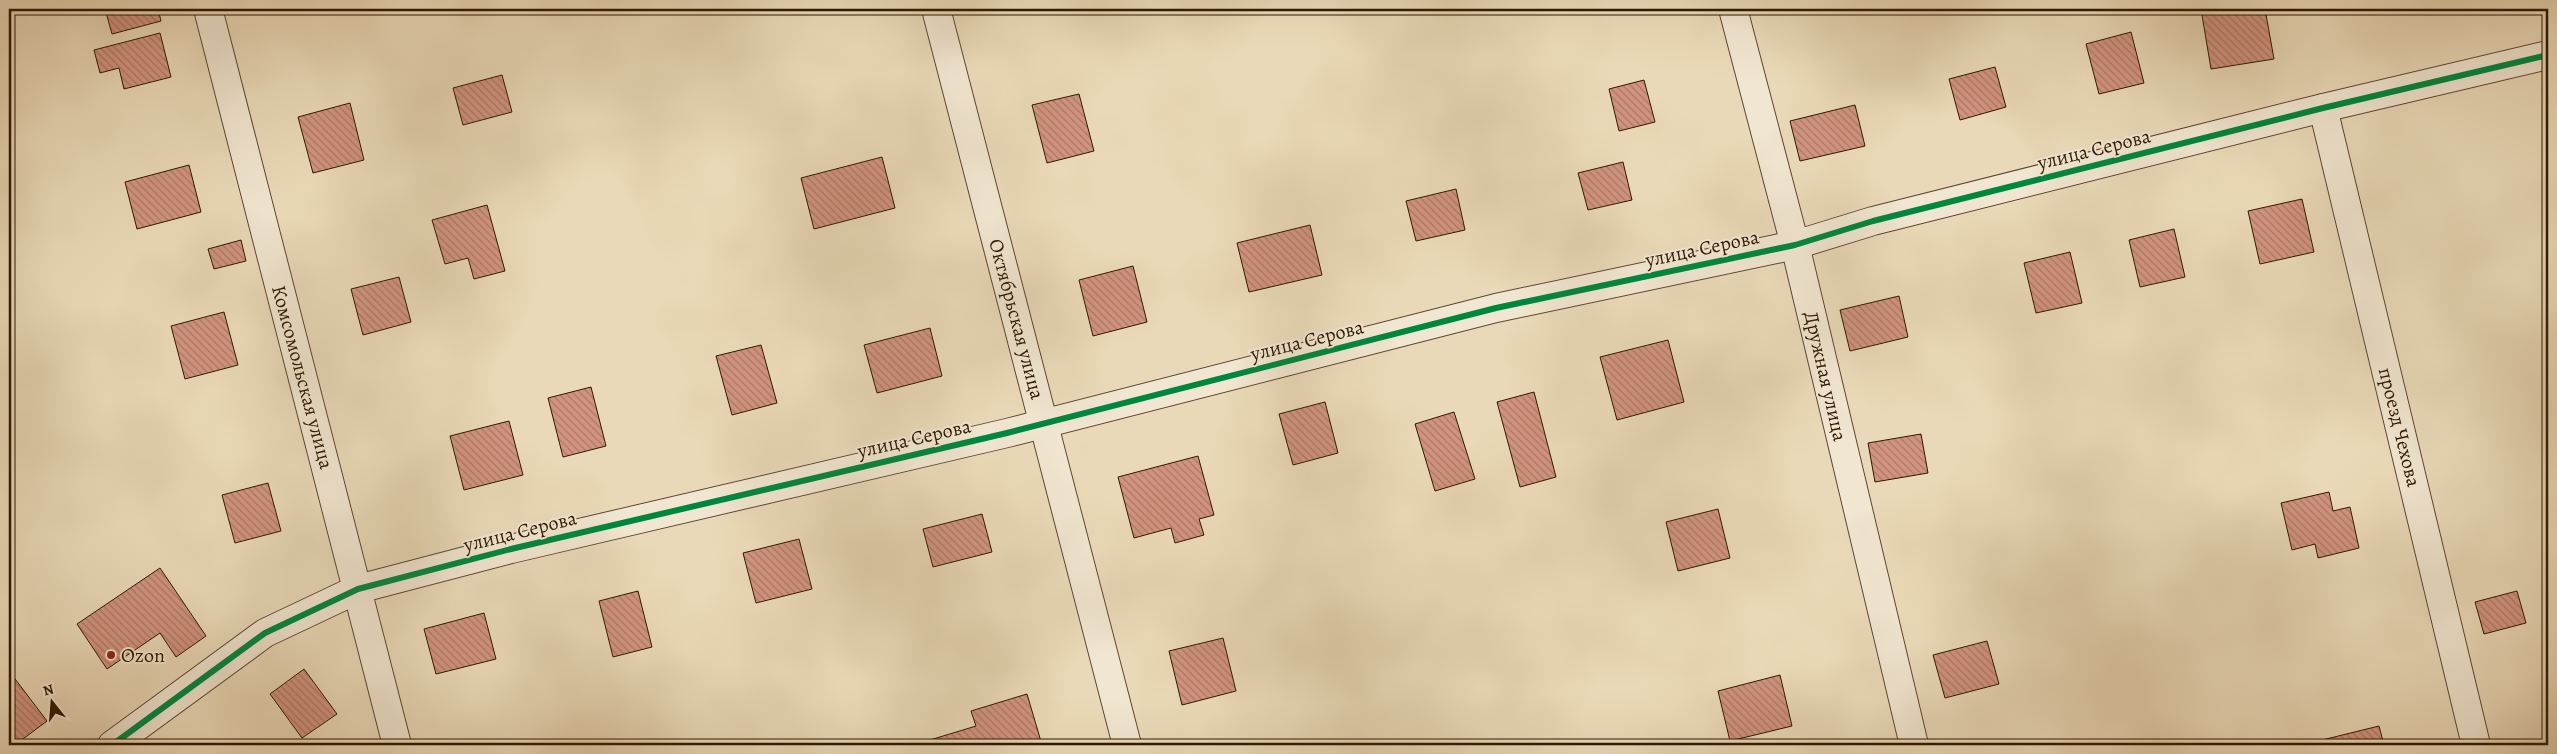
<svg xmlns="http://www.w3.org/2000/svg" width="2557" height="754" font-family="Alegreya,serif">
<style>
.building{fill:url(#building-back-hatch);stroke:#2d1801}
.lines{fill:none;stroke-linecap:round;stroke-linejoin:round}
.street-casing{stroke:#5c482f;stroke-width:30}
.street{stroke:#f1e6d1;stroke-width:28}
.cycleway-casing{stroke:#f1e6d1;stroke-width:9}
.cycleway{stroke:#00873e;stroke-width:6}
.poi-dot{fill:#8f2418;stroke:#f1e6d1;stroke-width:2}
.labels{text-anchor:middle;stroke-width:4;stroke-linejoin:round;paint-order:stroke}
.street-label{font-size:20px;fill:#2d1801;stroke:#f1e6d1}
.poi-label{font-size:20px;fill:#2d1801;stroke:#f1e6d1;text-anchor:start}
</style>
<defs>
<pattern id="building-back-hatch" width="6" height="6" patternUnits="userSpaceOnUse" patternTransform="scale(1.25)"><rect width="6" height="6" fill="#d29481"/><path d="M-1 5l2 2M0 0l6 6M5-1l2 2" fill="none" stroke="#ab7867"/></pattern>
</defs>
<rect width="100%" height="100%" fill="#ead9b8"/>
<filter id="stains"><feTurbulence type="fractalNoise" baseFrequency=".004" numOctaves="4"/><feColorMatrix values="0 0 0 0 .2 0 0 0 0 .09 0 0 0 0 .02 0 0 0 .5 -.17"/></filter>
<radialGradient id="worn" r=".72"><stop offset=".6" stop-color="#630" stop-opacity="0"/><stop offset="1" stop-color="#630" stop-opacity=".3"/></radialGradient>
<g class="building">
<polygon points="105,9 158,9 161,21 112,34"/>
<polygon points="2201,9 2265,9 2274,59 2211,69"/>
<polygon points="2131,32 2144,83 2099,94 2086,44"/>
<polygon points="160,33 171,77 124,89 119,68 100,73 94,50"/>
<polygon points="1995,67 2006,107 1960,120 1949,79"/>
<polygon points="502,75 512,112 463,125 453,88"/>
<polygon points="1644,80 1655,122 1619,131 1609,89"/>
<polygon points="1079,94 1094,151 1047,163 1032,105"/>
<polygon points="350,103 364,160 313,173 298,117"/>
<polygon points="1855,105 1865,146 1800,161 1790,121"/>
<polygon points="882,157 895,208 814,229 801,178"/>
<polygon points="1623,162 1632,200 1588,210 1578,173"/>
<polygon points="189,165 201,212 137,229 125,182"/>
<polygon points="1456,189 1465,230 1416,241 1406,201"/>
<polygon points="2302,199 2314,252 2260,264 2248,211"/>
<polygon points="487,205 505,271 474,279 468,258 445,264 432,220"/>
<polygon points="1310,225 1322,275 1249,292 1237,243"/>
<polygon points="2174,229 2185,277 2140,287 2129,240"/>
<polygon points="241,240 246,261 214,269 208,249"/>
<polygon points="2070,252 2082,303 2036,313 2024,263"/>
<polygon points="1133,266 1147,322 1093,336 1079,280"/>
<polygon points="399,277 411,322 363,335 351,289"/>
<polygon points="1899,296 1908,337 1850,351 1840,310"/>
<polygon points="224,312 238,365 185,379 171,326"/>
<polygon points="930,328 942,376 877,393 864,345"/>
<polygon points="1668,340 1684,402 1617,420 1600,357"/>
<polygon points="761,345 777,403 732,415 716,356"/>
<polygon points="591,387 606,446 563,457 548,398"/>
<polygon points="1534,392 1556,477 1520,487 1497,402"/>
<polygon points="1325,402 1338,453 1293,465 1279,414"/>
<polygon points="1454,412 1475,479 1435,491 1415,424"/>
<polygon points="509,421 523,475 464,490 450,436"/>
<polygon points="1921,434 1928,473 1875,482 1868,443"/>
<polygon points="1198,456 1214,515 1199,519 1204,535 1175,543 1171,528 1134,538 1118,477"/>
<polygon points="268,483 281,531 235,543 222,495"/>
<polygon points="2329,492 2333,511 2350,507 2359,548 2318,558 2315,544 2292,550 2281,503"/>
<polygon points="1718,509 1730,558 1678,571 1666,522"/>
<polygon points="982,514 992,552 933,567 923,529"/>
<polygon points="799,539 812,589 756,603 743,553"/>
<polygon points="160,568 206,636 176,657 160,633 107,669 77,624"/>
<polygon points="638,591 652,647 613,657 599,601"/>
<polygon points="2517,591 2526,623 2484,634 2475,602"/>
<polygon points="484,613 496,659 436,674 424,629"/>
<polygon points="1223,638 1236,691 1182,705 1169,651"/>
<polygon points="1987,641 1999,684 1945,698 1933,655"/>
<polygon points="304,669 337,714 302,738 270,694"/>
<polygon points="9,671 47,721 15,745 9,745"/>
<polygon points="1780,675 1792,726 1730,741 1718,691"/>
<polygon points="1027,694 1042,745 921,745 920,743 976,726 971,711"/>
<polygon points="2379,726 2384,745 2319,745 2318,741"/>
</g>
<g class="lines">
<defs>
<g id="street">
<polyline points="208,9 397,745"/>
<polyline points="936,9 1127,745"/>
<polyline points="1733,9 1795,245 1914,745"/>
<polyline points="2323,108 2476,745"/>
<polyline points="112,745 265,633 358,589 511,549 1007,433 1496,308 1795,245 1873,221 2323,108 2548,55"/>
</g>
</defs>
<use href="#street" class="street-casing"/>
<use href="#street" class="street"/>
<defs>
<polyline id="cycleway" points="112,745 265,633 358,589 511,549 1007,433 1496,308 1795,245 1873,221 2323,108 2548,55"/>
</defs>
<use href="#cycleway" class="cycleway-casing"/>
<use href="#cycleway" class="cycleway"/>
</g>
<circle class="poi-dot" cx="111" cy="655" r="5"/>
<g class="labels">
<g class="street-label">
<text transform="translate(2094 149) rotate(-14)" y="7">улица Серова</text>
<text transform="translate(1702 248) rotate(-12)" y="7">улица Серова</text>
<text transform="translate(1017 319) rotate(75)" y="7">Октябрьская улица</text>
<text transform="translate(1307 340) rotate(-14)" y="7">улица Серова</text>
<text transform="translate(1826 376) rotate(77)" y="7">Дружная улица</text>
<text transform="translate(303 377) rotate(75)" y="7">Комсомольская улица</text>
<text transform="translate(2400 427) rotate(76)" y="7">проезд Чехова</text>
<text transform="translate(914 438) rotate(-13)" y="7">улица Серова</text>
<text transform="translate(520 531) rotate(-14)" y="7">улица Серова</text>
</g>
<g class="poi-label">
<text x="121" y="662">Ozon</text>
</g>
</g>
<rect width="2557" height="754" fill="none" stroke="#ead9b8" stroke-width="30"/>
<rect x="10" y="10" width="2537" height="734" fill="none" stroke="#2d1801" stroke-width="2.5"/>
<rect x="15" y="15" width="2527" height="724" fill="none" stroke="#2d1801"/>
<g transform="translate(52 702) rotate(343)" stroke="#f1e6d1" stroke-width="4" paint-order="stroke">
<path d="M0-4L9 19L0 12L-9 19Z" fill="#2d1801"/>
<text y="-8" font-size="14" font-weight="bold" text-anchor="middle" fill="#2d1801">N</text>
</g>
<rect width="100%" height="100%" filter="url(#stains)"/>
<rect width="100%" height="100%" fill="url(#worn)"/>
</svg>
